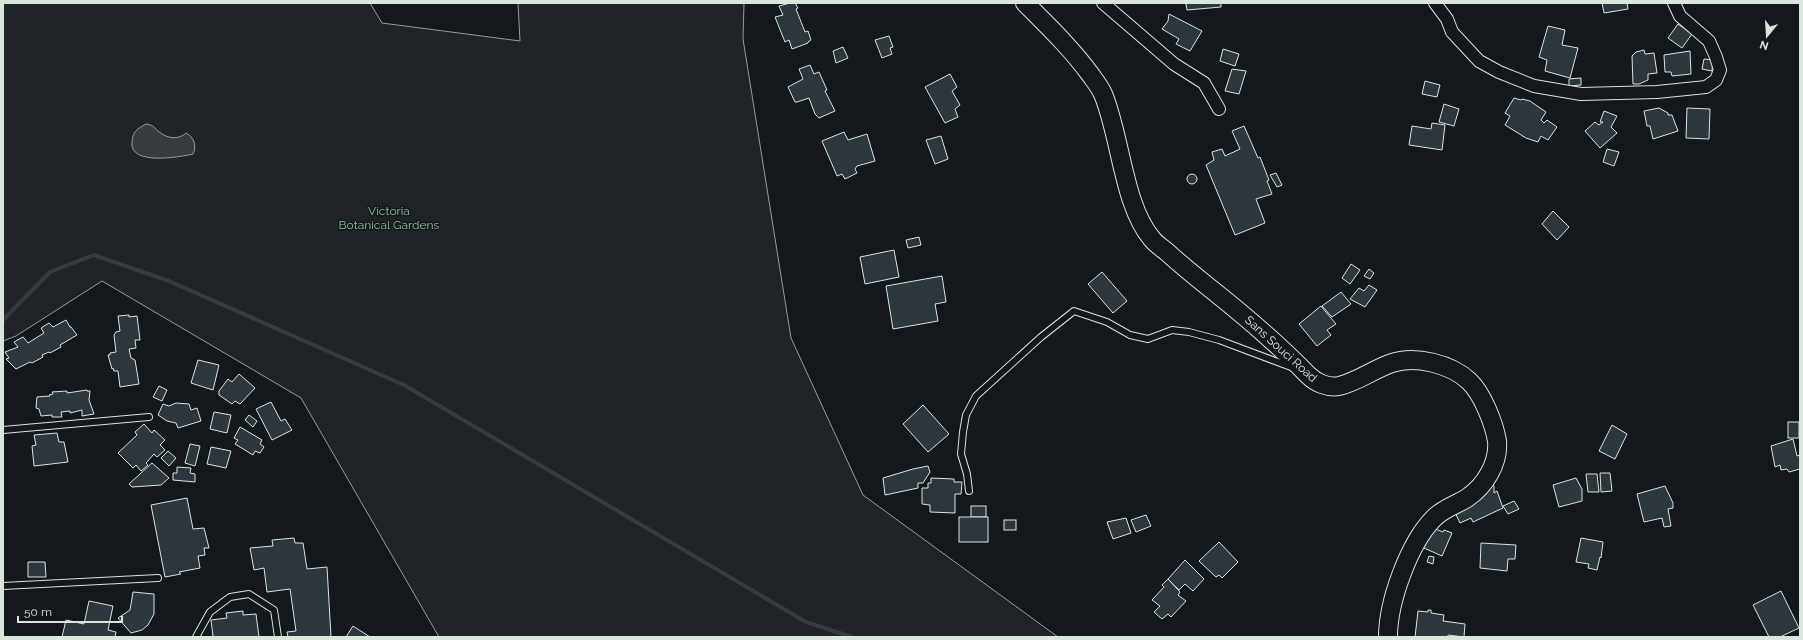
<svg xmlns="http://www.w3.org/2000/svg" width="1803" height="640" font-family="Raleway,sans-serif">
<style>
.green{fill:#202428;stroke:#939e99}
.water{fill:#363b3e;stroke:#939e99}
.lines{fill:none;stroke-linecap:round;stroke-linejoin:round}
.stream{stroke:#363b3e;stroke-width:4}
.building{fill:#2c363c;stroke:#d8e6dc}
.service-casing{stroke:#d8e6dc;stroke-width:8}
.minor-casing{stroke:#d8e6dc;stroke-width:14}
.secondary-casing{stroke:#d8e6dc;stroke-width:20}
.service{stroke:#14181c;stroke-width:6}
.minor{stroke:#14181c;stroke-width:12}
.secondary{stroke:#14181c;stroke-width:18}
.labels{text-anchor:middle;stroke-width:3;stroke-linejoin:round;paint-order:stroke}
.park-label{font-size:12px;fill:#8ac095;stroke:#14181c}
.street-label{font-size:12px;fill:#d8e6dc;stroke:#14181c}
</style>
<rect width="100%" height="100%" fill="#14181c"/>
<polygon class="green" points="3,3 370,3 382,23 520,41 518,3 744,3 743,39 791,338 863,495 1058,637 439,637 301,398 102,281 16,336 3,341"/>
<path class="water" d="M146,124C155,125 155,130 162,134C170,139 180,139 186,133C194,137 197,146 193,154C180,157 129,166 132,142C133,131 137,129 146,124Z"/>
<g class="lines">
<polyline class="stream" points="3,320 50,272 94,255 169,281 404,385 806,622 852,637"/>
</g>
<g class="building">
<polygon points="790,3 795,3 798,8 796,9 805,32 808,31 811,40 808,42 808,43 792,49 789,40 785,42 775,17 783,15 779,6"/>
<polygon points="1184,3 1221,3 1221,7 1187,10 1186,4"/>
<polygon points="1602,3 1627,3 1628,9 1604,13"/>
<polygon points="1169,14 1202,31 1190,51 1176,44 1179,39 1162,29 1168,21"/>
<polygon points="1678,24 1692,34 1682,48 1668,38"/>
<polygon points="1548,26 1565,30 1562,45 1578,48 1570,78 1545,71 1547,60 1539,57"/>
<polygon points="889,36 893,47 890,48 892,54 882,58 875,40"/>
<polygon points="843,47 848,58 836,63 833,51"/>
<polygon points="1223,49 1239,54 1235,66 1220,61"/>
<polygon points="1644,50 1645,54 1654,53 1657,73 1648,74 1648,80 1639,84 1633,84 1632,56 1636,52"/>
<polygon points="1690,51 1691,74 1672,76 1671,72 1665,72 1664,55"/>
<polygon points="1704,59 1713,60 1712,71 1702,69"/>
<polygon points="810,65 814,74 819,72 827,90 825,91 835,111 819,118 815,114 809,98 797,102 795,102 788,87 803,79 799,69"/>
<polygon points="1232,69 1246,71 1239,94 1225,91"/>
<polygon points="950,74 957,87 952,91 960,105 955,109 958,117 945,123 925,87"/>
<polygon points="1581,78 1581,85 1569,86 1569,79"/>
<polygon points="1425,81 1440,85 1437,97 1422,94"/>
<polygon points="1514,98 1521,100 1522,99 1530,101 1546,112 1541,120 1544,123 1547,120 1557,127 1548,140 1541,136 1538,142 1526,138 1505,125 1510,116 1505,113"/>
<polygon points="1444,104 1459,109 1454,126 1439,122"/>
<polygon points="1659,108 1668,113 1668,115 1672,115 1678,131 1653,139 1650,126 1647,126 1644,111"/>
<polygon points="1687,108 1710,109 1709,139 1686,138"/>
<polygon points="1604,111 1617,116 1611,127 1617,133 1600,148 1585,131 1595,122 1599,125 1603,122 1600,122"/>
<polygon points="1432,123 1445,125 1442,150 1409,145 1412,126 1431,129"/>
<polygon points="1244,126 1258,158 1260,157 1269,180 1267,181 1272,194 1256,199 1265,223 1235,235 1206,165 1214,160 1212,152 1222,149 1225,156 1240,149 1232,131"/>
<polygon points="844,132 848,140 867,134 875,161 857,166 855,169 857,173 845,179 842,174 837,176 822,141"/>
<polygon points="941,136 948,159 935,164 926,140"/>
<polygon points="1607,149 1619,152 1614,166 1603,162"/>
<polygon points="1276,173 1282,185 1277,187 1270,175"/>
<circle cx="1192" cy="179" r="5"/>
<polygon points="1553,211 1569,227 1557,240 1542,224"/>
<polygon points="919,237 921,245 908,248 906,240"/>
<polygon points="894,250 899,277 865,284 860,257"/>
<polygon points="1351,264 1360,270 1350,284 1342,278"/>
<polygon points="1369,269 1374,273 1370,279 1364,276"/>
<polygon points="1102,272 1127,301 1113,313 1088,284"/>
<polygon points="942,276 946,302 935,304 938,321 893,329 886,286"/>
<polygon points="1369,285 1377,290 1365,307 1350,299 1359,288 1364,291"/>
<polygon points="1341,292 1351,304 1332,317 1322,306"/>
<polygon points="1321,306 1336,324 1327,330 1331,335 1317,346 1299,324"/>
<polygon points="129,315 129,317 137,316 140,340 135,340 136,348 129,349 131,358 135,360 139,384 120,387 118,371 114,371 113,368 112,369 108,355 110,355 110,353 116,352 114,335 116,332 120,331 118,316"/>
<polygon points="66,320 70,327 71,327 77,335 60,345 61,347 50,353 49,352 42,355 43,357 32,363 30,362 16,369 6,359 9,358 5,352 18,347 14,342 23,337 28,343 44,333 41,328 49,323 53,327"/>
<polygon points="198,360 219,365 213,390 191,383"/>
<polygon points="239,374 255,388 240,404 235,401 232,404 219,395 219,391 228,379 232,382"/>
<polygon points="159,386 167,390 162,401 153,397"/>
<polygon points="87,390 87,391 90,391 89,400 94,414 82,416 82,410 70,413 70,411 61,412 62,417 52,417 52,415 41,416 39,409 36,408 37,397 50,396 49,395 53,394 52,392 67,391 67,393"/>
<polygon points="271,402 281,421 285,419 292,430 272,440 256,409"/>
<polygon points="176,403 189,404 191,410 197,408 201,421 178,428 176,423 167,421 158,415 163,404 169,406"/>
<polygon points="923,405 949,434 928,452 903,424"/>
<polygon points="214,412 231,415 227,433 210,429"/>
<polygon points="249,415 257,421 253,427 245,420"/>
<rect x="1788" y="422" width="11" height="16"/>
<polygon points="144,424 152,433 154,430 165,440 160,445 165,450 157,457 154,454 146,463 148,465 141,471 136,465 133,468 118,453 137,435 135,432"/>
<polygon points="1612,425 1627,434 1615,459 1599,451"/>
<polygon points="240,427 262,440 260,444 264,447 260,453 255,451 253,455 235,444 238,440 234,438"/>
<polygon points="57,433 59,442 64,442 68,462 34,466 32,446 36,445 34,435"/>
<polygon points="1793,439 1797,456 1800,455 1800,469 1789,472 1787,469 1781,470 1780,465 1775,467 1771,446"/>
<polygon points="190,444 200,446 195,466 185,463"/>
<polygon points="211,447 231,451 226,468 207,464"/>
<polygon points="168,451 176,458 169,466 161,458"/>
<polygon points="152,463 169,478 161,485 132,487 129,484"/>
<polygon points="928,466 930,472 923,483 918,483 918,488 885,495 883,478 913,469"/>
<polygon points="177,467 191,468 190,473 195,474 195,482 173,480 173,473 177,473"/>
<polygon points="1600,473 1610,473 1612,491 1601,492"/>
<polygon points="1586,474 1597,474 1599,492 1588,492"/>
<polygon points="931,478 954,479 954,482 962,482 961,494 955,494 955,513 930,512 930,505 922,504 922,488 928,488 928,483 931,483"/>
<polygon points="1576,478 1582,489 1582,501 1559,507 1553,485"/>
<polygon points="1492,484 1494,486 1494,493 1497,491 1503,508 1473,522 1471,518 1460,523 1453,508"/>
<polygon points="1665,486 1673,503 1673,508 1668,509 1671,526 1664,527 1662,518 1644,522 1637,494"/>
<polygon points="187,498 193,529 204,528 209,548 204,548 205,555 198,556 200,568 179,572 181,574 165,577 151,505"/>
<polygon points="1514,501 1519,509 1508,514 1503,506"/>
<rect x="971" y="506" width="15" height="11"/>
<polygon points="1146,515 1151,526 1136,532 1131,520"/>
<rect x="959" y="517" width="29" height="25"/>
<polygon points="1126,518 1131,533 1113,539 1107,522"/>
<rect x="1004" y="520" width="12" height="10"/>
<polygon points="1433,528 1443,532 1444,530 1452,533 1442,556 1424,548"/>
<polygon points="294,538 295,543 303,543 307,569 327,567 331,637 288,637 287,632 296,631 290,589 267,592 264,568 254,570 250,548 273,546 272,540"/>
<polygon points="1581,538 1603,542 1601,558 1600,557 1597,570 1588,568 1589,564 1576,562"/>
<polygon points="1219,542 1238,562 1222,578 1219,575 1216,577 1199,561"/>
<polygon points="1481,543 1516,545 1515,559 1508,559 1507,571 1480,568"/>
<polygon points="1429,556 1434,557 1433,564 1427,562"/>
<polygon points="1185,560 1204,579 1193,591 1185,584 1179,590 1168,579"/>
<polygon points="28,562 45,562 46,577 28,577"/>
<polygon points="1168,579 1180,592 1178,595 1186,601 1171,617 1168,614 1162,619 1154,612 1160,606 1152,600 1164,587 1162,585"/>
<polygon points="1781,591 1799,628 1780,637 1769,637 1753,605"/>
<polygon points="133,592 154,594 154,614 148,625 142,630 131,633 118,618 130,610"/>
<polygon points="89,601 113,606 108,630 116,632 115,637 62,637 66,620 84,624"/>
<polygon points="1428,610 1431,610 1431,613 1444,615 1443,621 1465,624 1464,637 1448,635 1448,637 1415,637 1418,611 1428,612"/>
<polygon points="243,611 243,615 256,614 259,637 210,637 213,636 211,620 227,618 226,613"/>
<polygon points="353,626 370,637 346,637"/>
</g>
<g class="lines">
<defs>
<g id="service">
<polyline points="3,430 149,417"/>
<polyline points="969,491 967,474 961,454 963,432 966,415 976,396 1041,337 1074,311 1107,322 1130,335 1148,339 1172,330 1189,332 1219,340 1291,367"/>
<polyline points="3,586 158,578"/>
<polyline points="196,637 210,612 230,597 249,594 274,610 278,637"/>
</g>
<g id="minor">
<polyline points="1103,3 1174,64 1204,83 1219,109"/>
<polyline points="1435,3 1447,19 1452,32 1479,61 1499,72 1534,86 1581,94 1657,92 1706,87 1716,80 1720,70 1716,57 1709,41 1680,16 1674,3"/>
</g>
<path id="secondary" d="M1025,3C1048,26 1071,48 1090,74C1095,81 1100,87 1103,94C1121,137 1123,205 1152,239C1156,244 1162,248 1167,252C1181,265 1196,277 1211,289C1245,316 1278,344 1308,375C1316,383 1328,388 1339,386C1357,382 1374,369 1392,363C1415,355 1451,364 1469,381C1482,393 1494,423 1497,441C1499,463 1485,486 1467,498C1456,505 1444,508 1434,518C1409,543 1388,602 1388,637"/>
</defs>
<use href="#service" class="service-casing"/>
<use href="#minor" class="minor-casing"/>
<use href="#secondary" class="secondary-casing"/>
<use href="#service" class="service"/>
<use href="#minor" class="minor"/>
<use href="#secondary" class="secondary"/>
</g>
<g class="labels">
<g class="park-label">
<text x="389" y="215">Victoria<tspan x="389" dy="14">Botanical Gardens</tspan></text>
</g>
<g class="street-label">
<text transform="translate(1281 349) rotate(42)" y="4">Sans Souci Road</text>
</g>
</g>
<rect width="1803" height="640" fill="none" stroke="#d8e6dc" stroke-width="8"/>
<g transform="translate(1767 36) rotate(198)" stroke="#14181c" stroke-width="3" paint-order="stroke">
<path d="M0-3L7 15L0 10L-7 15Z" fill="#d8e6dc"/>
<text y="-6" font-size="11" font-weight="bold" text-anchor="middle" fill="#d8e6dc">N</text>
</g>
<path d="M18 616v6h104v-6" fill="none" stroke="#d8e6dc" stroke-width="2"/>
<text x="24" y="616" font-size="12" fill="#d8e6dc" stroke="#14181c" stroke-width="3" paint-order="stroke">50 m</text>
</svg>
